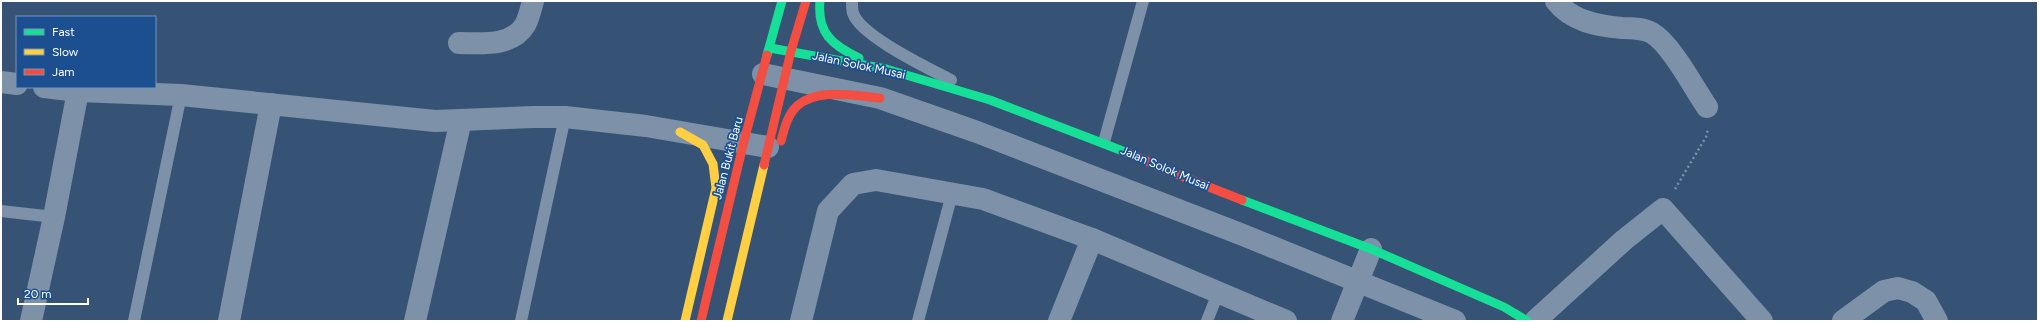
<svg xmlns="http://www.w3.org/2000/svg" width="2039" height="322" font-family="Figtree,sans-serif">
<style>
.lines{fill:none;stroke-linecap:round;stroke-linejoin:round}
.path{stroke:#7d92a8;stroke-width:2.5;stroke-dasharray:2 3;stroke-linecap:butt}
.lane{stroke:#7d92a8;stroke-width:12}
.street{stroke:#7d92a8;stroke-width:22}
.fast{stroke:#16e098;stroke-width:9}
.slow{stroke:#ffcf43;stroke-width:9}
.jam{stroke:#f24e42;stroke-width:9}
.labels{text-anchor:middle;stroke-width:3.5;stroke-linejoin:round;paint-order:stroke}
.street-label{font-size:12px;fill:#fff;stroke:#1b4f8f}
</style>
<rect width="100%" height="100%" fill="#365274"/>
<g class="lines">
<polyline class="path" points="1675,189 1706,137 1708,129"/>
<g class="lane">
<path d="M852,1C852,5 852,10 853,13C860,36 930,69 951,80"/>
<polyline points="1104,142 1143,1"/>
<polyline points="1,211 54,217"/>
<polyline points="134,321 181,95"/>
<polyline points="521,321 565,117"/>
<polyline points="918,321 952,194"/>
<polyline points="1207,321 1218,293"/>
</g>
<g class="street">
<path d="M1556,1C1571,21 1598,26 1622,28C1632,28 1643,28 1652,33C1671,44 1694,88 1707,107"/>
<path d="M459,43C481,43 512,47 525,25C529,18 531,8 533,1"/>
<polyline points="763,74 880,98 977,132 1243,235 1455,321"/>
<polyline points="1,82 17,84"/>
<polyline points="44,87 78,91 181,95 435,121 533,117 565,117 646,126 768,147"/>
<polyline points="31,321 54,217 78,91"/>
<polyline points="229,321 271,104"/>
<polyline points="415,321 461,120"/>
<polyline points="801,321 828,211 853,184 876,180 983,199 1092,239 1286,321"/>
<polyline points="1059,321 1092,239"/>
<polyline points="1342,321 1371,249"/>
<polyline points="1535,321 1624,240 1663,209 1762,321"/>
<polyline points="1843,321 1884,291 1898,288 1912,292 1926,301 1937,321"/>
</g>
<g class="fast">
<path d="M820,1C817,33 832,45 859,58"/>
<polyline points="770,48 886,69 990,100 1128,153"/>
<polyline points="767,55 782,1"/>
<polyline points="1242,200 1371,249 1504,307 1527,321"/>
</g>
<g class="slow">
<polyline points="680,132 703,145 713,164 716,188 685,321"/>
<polyline points="727,321 764,165"/>
</g>
<g class="jam">
<path d="M781,141C784,130 787,116 796,107C816,87 855,96 880,98"/>
<polyline points="1128,153 1181,176 1242,200"/>
<polyline points="764,165 791,51 806,1"/>
<polyline points="701,321 744,141 767,55"/>
</g>
</g>
<g class="labels">
<g class="street-label">
<text transform="translate(859 65) rotate(12)" y="4">Jalan Solok Musai</text>
<text transform="translate(728 158) rotate(-75)" y="4">Jalan Bukit Baru</text>
<text transform="translate(1165 168) rotate(23)" y="4">Jalan Solok Musai</text>
</g>
</g>
<rect width="2039" height="322" fill="none" stroke="#ffffff" stroke-width="4"/>
<rect x="16" y="16" width="140" height="72" fill="#1b4f8f" stroke="#7695bc"/>
<rect x="24" y="29" width="20" height="6" fill="#16e098" stroke="#7695bc"/>
<text x="52" y="36" font-size="12" fill="#ffffff">Fast</text>
<rect x="24" y="49" width="20" height="6" fill="#ffcf43" stroke="#7695bc"/>
<text x="52" y="56" font-size="12" fill="#ffffff">Slow</text>
<rect x="24" y="69" width="20" height="6" fill="#f24e42" stroke="#7695bc"/>
<text x="52" y="76" font-size="12" fill="#ffffff">Jam</text>
<path d="M18 298v6h70v-6" fill="none" stroke="#ffffff" stroke-width="2"/>
<text x="24" y="298" font-size="12" fill="#ffffff" stroke="#1b4f8f" stroke-width="3" paint-order="stroke">20 m</text>
</svg>
